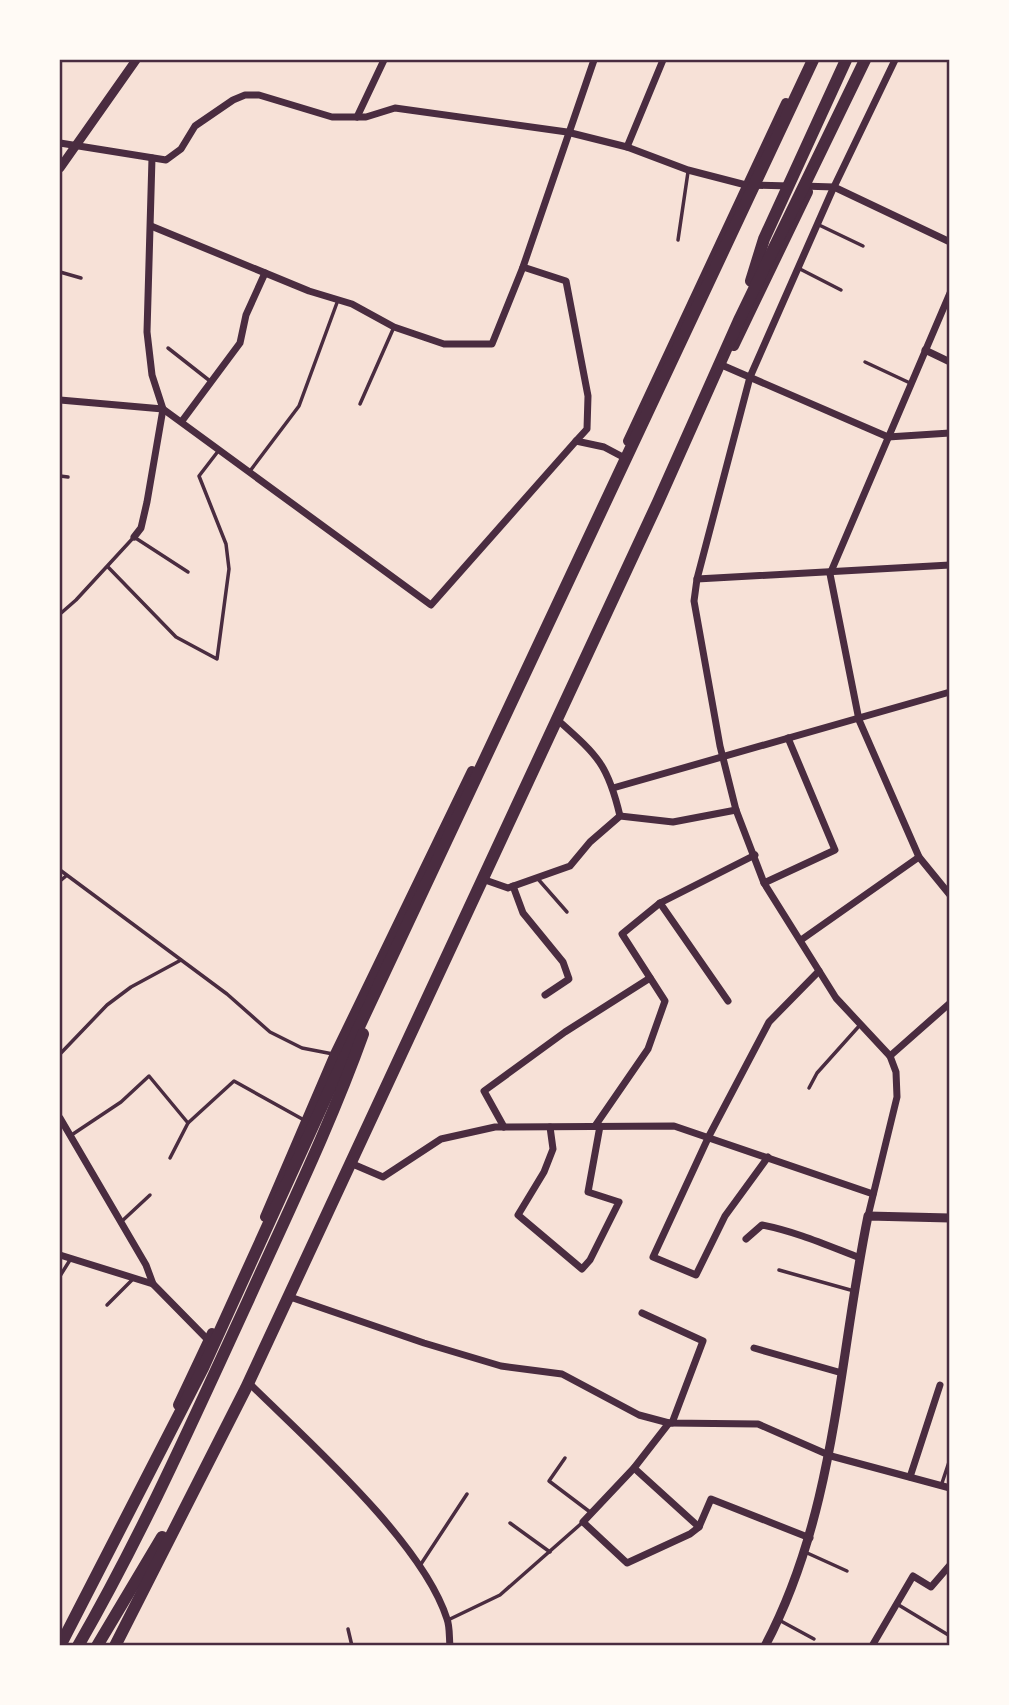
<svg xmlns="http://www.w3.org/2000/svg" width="1009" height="1705" font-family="Manrope,sans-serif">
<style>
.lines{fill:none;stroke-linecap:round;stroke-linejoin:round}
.service{stroke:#4a2c40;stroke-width:3.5}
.minor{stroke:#4a2c40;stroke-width:7}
.tertiary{stroke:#4a2c40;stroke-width:9}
.secondary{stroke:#4a2c40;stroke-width:10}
.motorway{stroke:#4a2c40;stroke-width:12}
.neatline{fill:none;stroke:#4a2c40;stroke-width:2.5}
</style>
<rect width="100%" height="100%" fill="#f7e1d7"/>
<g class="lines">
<g class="service">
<polyline points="817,224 863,246"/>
<polyline points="678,240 688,172"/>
<polyline points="800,269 841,290"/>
<polyline points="60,272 81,278"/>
<polyline points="168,348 210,381"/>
<polyline points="865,362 910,383"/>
<polyline points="360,404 394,327"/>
<polyline points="250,471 299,406 338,300"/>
<polyline points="60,476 68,477"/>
<polyline points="108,567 176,637 217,659 229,569 226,544 199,476 219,450"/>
<polyline points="60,614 76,600 134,537 188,572"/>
<polyline points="60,870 227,994 270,1032 302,1048 333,1054"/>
<polyline points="538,879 567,912"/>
<polyline points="60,881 66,876"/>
<polyline points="60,1054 107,1005 131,987 181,960"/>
<polyline points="809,1088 817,1073 860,1025"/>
<polyline points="70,1136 121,1102 149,1076 188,1123 234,1081 304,1120"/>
<polyline points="170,1158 188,1123"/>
<polyline points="121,1222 150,1195"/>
<polyline points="779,1270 854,1291"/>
<polyline points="60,1276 70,1260"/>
<polyline points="107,1305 134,1278"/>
<polyline points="565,1458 549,1481 590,1512"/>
<polyline points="941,1486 950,1459"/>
<polyline points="510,1523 550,1552"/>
<polyline points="805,1552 847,1571"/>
<polyline points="421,1564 467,1494"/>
<polyline points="897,1604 950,1636"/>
<polyline points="448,1620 500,1595 583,1522"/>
<polyline points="779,1620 814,1639"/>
<polyline points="348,1629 352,1646"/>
</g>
<g class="minor">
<polyline points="357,117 384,60"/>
<polyline points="60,143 166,160 181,149 195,126 233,100 245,95 259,95 332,117 366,117 395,108 567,132 627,147 688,170 746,185 790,186"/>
<polyline points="627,147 663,60"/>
<polyline points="802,186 834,187 950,242"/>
<polyline points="151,226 309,291 352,304 394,327 444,344 492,344 523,267 594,60"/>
<polyline points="523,267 566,281 588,396 587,429 576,441 604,447 621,456"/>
<polyline points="950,293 830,574 859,720 919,857 950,895"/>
<polyline points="925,350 950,362"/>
<polyline points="724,366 888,437 950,433"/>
<polyline points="60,400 163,409 431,605 576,441"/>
<polyline points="182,421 240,343 246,315 265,273"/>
<polyline points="134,537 141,528 147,502 163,409 152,375 147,332 152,158"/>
<polyline points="697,579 950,565"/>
<path d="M560,722C598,756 608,765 620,816"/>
<polyline points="613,788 950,692"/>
<polyline points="488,881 508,888 570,866 590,842 620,816 673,822 736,810"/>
<polyline points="764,883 835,850 788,738"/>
<polyline points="513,886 523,913 563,962 569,979 545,995"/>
<polyline points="660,903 728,1001"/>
<polyline points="801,940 919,857"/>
<polyline points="890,1056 950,1003"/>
<polyline points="60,1118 146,1265 153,1284"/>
<polyline points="595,1126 648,1049 665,1001 622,934 660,903 755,855"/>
<polyline points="504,1127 484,1091 565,1032 650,978"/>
<polyline points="550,1127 553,1149 544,1172 518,1215 582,1269 590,1260 619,1202 588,1192 600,1126"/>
<polyline points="768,1157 725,1216 696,1275 653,1257 709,1136 769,1022 819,971"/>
<polyline points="355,1165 383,1177 441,1139 495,1127 674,1126 873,1194"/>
<polyline points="868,1216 897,1097 896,1072 890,1056 836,998 764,883 736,810 720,746 694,601 697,579 750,377 832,191 895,60"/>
<path d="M746,1239L762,1225C797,1232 826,1245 860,1258"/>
<polyline points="60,1255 153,1284 209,1341"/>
<polyline points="293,1298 424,1343 501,1366 562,1374 639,1415 669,1423 758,1424 831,1456 950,1488"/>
<polyline points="642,1313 703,1341 672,1423"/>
<polyline points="754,1348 842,1373"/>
<path d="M252,1386C310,1443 423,1543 447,1619C450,1627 449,1637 450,1646"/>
<polyline points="669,1423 634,1468 583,1522 627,1563 690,1534 699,1527 711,1499 810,1538"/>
<polyline points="634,1468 699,1527"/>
<polyline points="910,1477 940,1385"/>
<polyline points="872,1646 913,1576 931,1587 950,1565"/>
</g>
<g class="tertiary">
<polyline points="60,168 136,60"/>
<path d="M765,1646C836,1512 838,1362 868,1216L950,1218"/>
</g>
<g class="secondary">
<polyline points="734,346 808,192"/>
<polyline points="628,441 786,103"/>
<polyline points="265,1217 335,1054 472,771"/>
<polyline points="178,1405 212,1333"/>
</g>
<g class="motorway">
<polyline points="751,281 764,239 846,60"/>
<polyline points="60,1646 203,1368 328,1093 813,60"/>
<path d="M78,1646C142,1535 194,1418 247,1303C287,1214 330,1126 363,1034"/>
<polyline points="97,1646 162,1537"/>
<polyline points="115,1646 246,1388 658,502 740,318 865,60"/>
</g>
</g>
<rect width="1009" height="1705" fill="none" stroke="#fffaf5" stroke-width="122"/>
<rect x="61" y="61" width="887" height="1583" class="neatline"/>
</svg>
